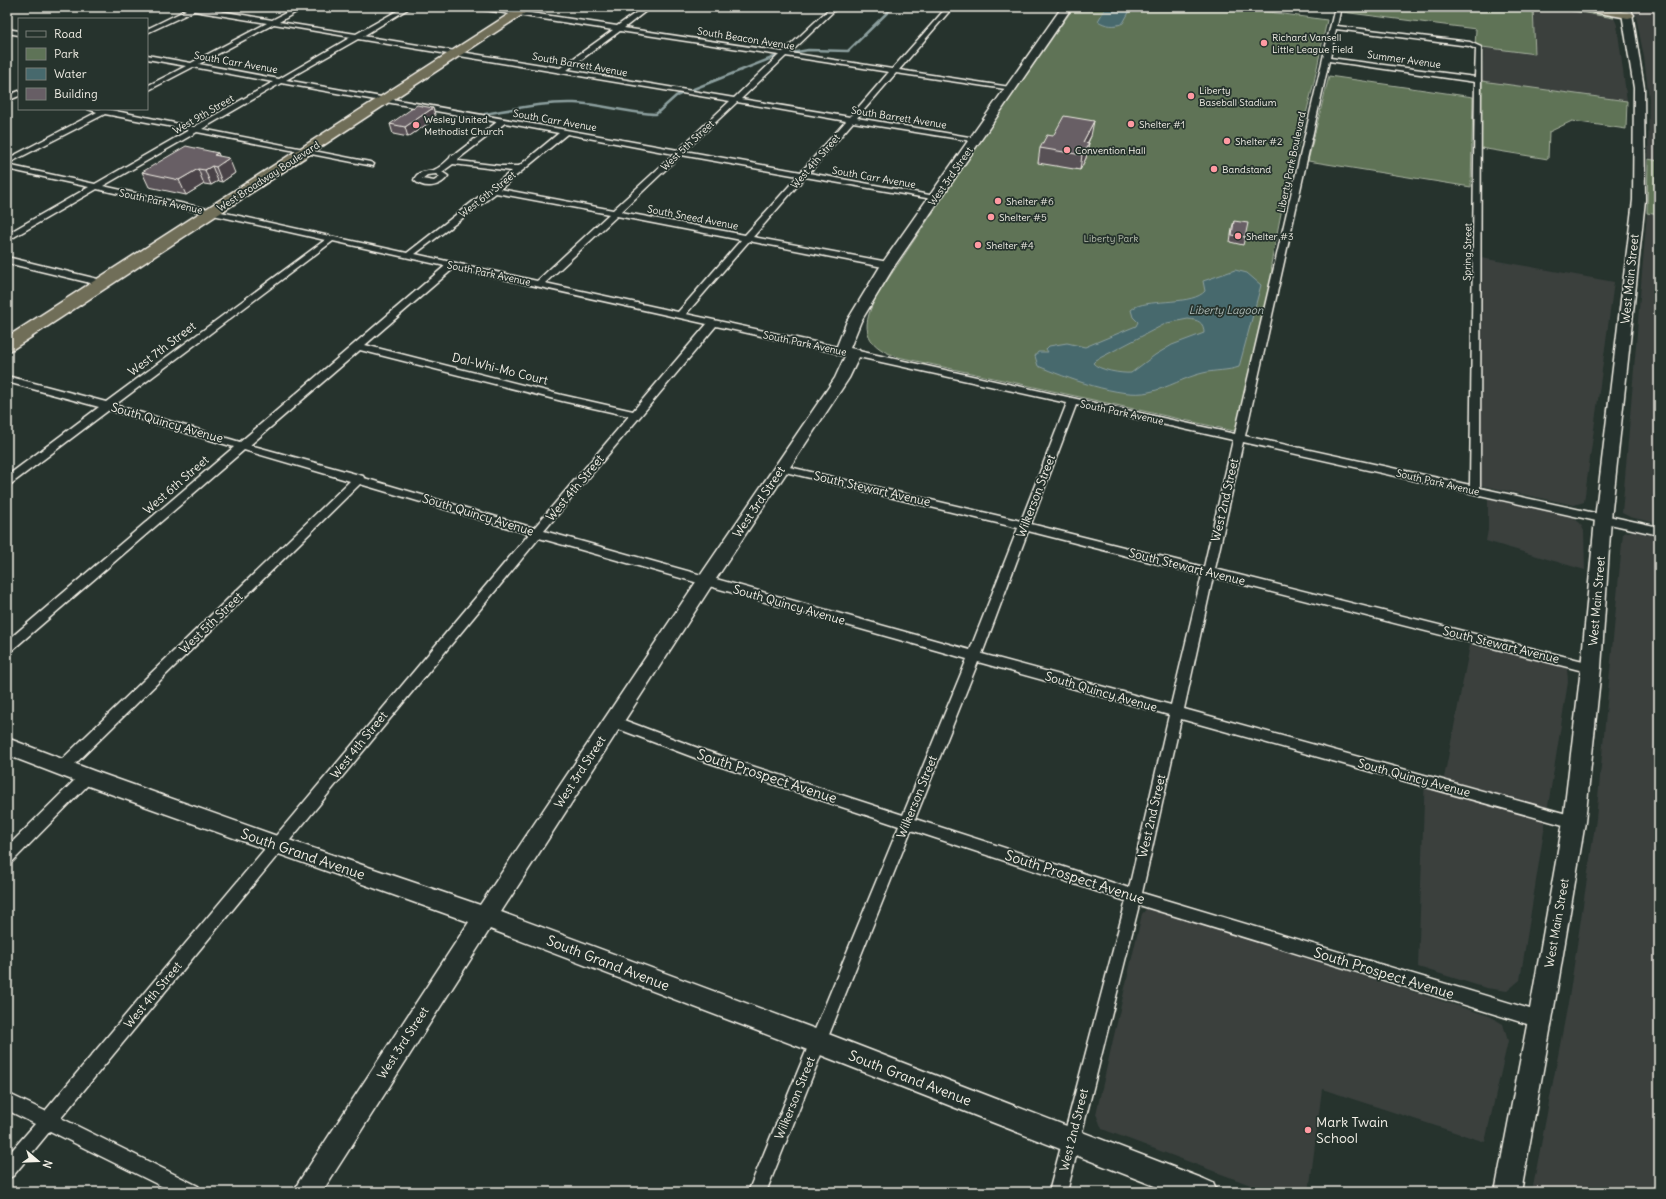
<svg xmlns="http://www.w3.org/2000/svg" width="1666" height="1199" font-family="Delius,sans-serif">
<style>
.built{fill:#3a403e}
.green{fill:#5e7357;stroke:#a9b2a0}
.water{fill:#47696d;stroke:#8c9f9e;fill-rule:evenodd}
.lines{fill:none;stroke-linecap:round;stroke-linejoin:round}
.stream{stroke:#8c9f9e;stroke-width:2.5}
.street-casing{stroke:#f4f1e8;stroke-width:3}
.secondary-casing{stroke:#f4f1e8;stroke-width:3}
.highway-casing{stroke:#f4f1e8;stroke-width:3}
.street{fill:#26332d;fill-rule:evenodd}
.secondary{fill:#26332d;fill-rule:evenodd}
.highway{fill:#706e59;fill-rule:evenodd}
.wall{fill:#595157;stroke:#f4f1e8}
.shaded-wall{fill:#484247;stroke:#f4f1e8}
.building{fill:#675e65;stroke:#f4f1e8}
.poi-dot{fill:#ff9aa2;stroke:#26332d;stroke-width:1.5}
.labels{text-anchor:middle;stroke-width:3.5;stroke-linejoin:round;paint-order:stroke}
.far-poi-label{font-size:10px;fill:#f4f1e8;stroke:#26332d;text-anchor:start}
.far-street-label{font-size:10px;fill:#f4f1e8;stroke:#26332d}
.far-park-label{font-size:10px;fill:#b8bfae;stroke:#26332d}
.far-water-label{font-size:11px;font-style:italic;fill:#afbbb7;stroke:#26332d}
.street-label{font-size:12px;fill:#f4f1e8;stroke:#26332d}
.near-street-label{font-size:14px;fill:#f4f1e8;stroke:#26332d}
.near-poi-label{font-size:14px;fill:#f4f1e8;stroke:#26332d;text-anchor:start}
</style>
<rect width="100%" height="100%" fill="#26332d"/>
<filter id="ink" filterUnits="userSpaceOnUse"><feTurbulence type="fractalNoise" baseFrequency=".025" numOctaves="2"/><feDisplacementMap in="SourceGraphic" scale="8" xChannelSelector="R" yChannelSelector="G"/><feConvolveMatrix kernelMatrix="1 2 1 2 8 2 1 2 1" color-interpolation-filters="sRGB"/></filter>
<g filter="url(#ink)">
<g class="built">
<polygon points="1533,7 1550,7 1614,18 1617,25 1627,101 1482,81 1484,47 1535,54"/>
<polygon points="1634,7 1659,10 1659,161 1648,159 1649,99 1644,57"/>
<polygon points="1647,213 1659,216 1659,524 1630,517 1622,513"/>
<polygon points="1481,258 1614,282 1584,502 1574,505 1479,485"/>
<polygon points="1488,498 1571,516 1580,523 1584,531 1585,570 1486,541 1488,530"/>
<polygon points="1633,531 1659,537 1659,1192 1532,1192 1569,998 1596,819 1623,533"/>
<polygon points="1470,645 1551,662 1567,669 1568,682 1520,980 1507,991 1486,988 1418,967 1425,774 1444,778"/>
<polygon points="1148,907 1489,1016 1503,1024 1508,1041 1485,1142 1322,1089 1309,1192 1269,1192 1102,1129 1096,1114 1142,914"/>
</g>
<g class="green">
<path d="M1074,7H1233L1327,20L1314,82L1297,150L1288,178L1271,264L1273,279L1238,427L1234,431L898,357C861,345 861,324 878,294L996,119Z"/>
<polygon points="1343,7 1533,7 1535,54 1475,46 1476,29 1342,12"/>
<path d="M1550,7C1567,7 1601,6 1614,18Z"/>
<polygon points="1329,76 1473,97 1471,187 1308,161"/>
<polygon points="1482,81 1627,101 1626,129 1572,121 1549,132 1548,159 1480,148"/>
<polygon points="1648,159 1659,161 1659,215 1647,213"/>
</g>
<g class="water">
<path d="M1106,7L1121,9L1122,7H1132L1123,23C1116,27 1105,26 1098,21Z"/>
<path d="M1235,270L1247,273L1261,285L1239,367C1228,371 1215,370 1203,373C1185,377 1168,388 1149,392C1121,399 1064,377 1038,366L1035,356L1038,352H1048L1046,349L1049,346L1067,343L1085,347L1136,326L1138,322L1133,317L1131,310L1135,307C1152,299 1193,305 1205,291L1203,281ZM1188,319C1198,320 1204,322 1204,333L1172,345L1155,355L1131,373C1122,374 1098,370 1093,363L1096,360L1167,323Z"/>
</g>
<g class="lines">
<g class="stream">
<polyline points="792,53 808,50 848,51 893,7"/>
<polyline points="691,90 777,56"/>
<path d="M485,114C514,109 544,102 574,103C601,104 628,113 656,114L676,96L681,94"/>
<polyline points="465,118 468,117"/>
</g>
<defs>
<g id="street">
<path d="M178,7H197L272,20L297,7H305L279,22L356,34L404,7H411L363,36L560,68L613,30L479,9L476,7H491L617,26L644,7H651L624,28L783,52L831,7H838L790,53L892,69L947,7H953L899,70L1010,87L1013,89L1012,90L896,73L857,118L975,138H978V142L853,122L809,173L935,196L939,198L938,200L805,177L753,237L888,262L891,263L892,265L891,267L888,268L749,241L686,314L842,348L847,351L845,353L842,354L716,326L544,531L970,650L1018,528L781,471L777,470L776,468L777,466L781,465L1021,521L1067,403L854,356L849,353L851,351L854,350L1235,434L1335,7H1341L1337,26L1470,42L1481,47L1480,488L1659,527V535L1243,442L1215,569L1591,663L1595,665L1597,668L1595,671L1591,673L1213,577L1184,709L1574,816L1579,818L1581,822L1579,826L1574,828L1181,719L1142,893L1540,1012L1546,1014L1548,1020L1546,1026L1540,1028L1139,905L1067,1192H1049L1126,901L911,830L766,1192H748L899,826L698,759L608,725L606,721L608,717L613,716L706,751L903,815L967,659L539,538L61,1118L198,1186L201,1192H173L50,1131L13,1176L7,1179V1156L35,1124L7,1110V1093L45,1111L529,534L360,484L68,771L63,773L58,771L56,767L58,763L350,481L244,450L11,651L7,653V641L234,447L109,410L11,484L7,485V476L99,407L7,382V376L106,402L325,240L97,189L7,241V234L89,187L7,169V165L95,184L189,130L105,114L7,164V159L97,112L88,109H106L194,127L273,82L193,67L147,91V86L186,66L147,59V55L191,63L267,23L194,11L147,33V29L186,10ZM274,24L351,37L279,79L199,64ZM1336,29L1469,46L1476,49L1475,77L1330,58ZM620,31L779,55L734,98L567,70ZM358,39L730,101L678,150L286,80ZM786,56L889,72L850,117L741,99ZM1329,61L1475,82L1470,485L1245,436ZM281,83L497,122L454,155H451L450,158C446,162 439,168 434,170C426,172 418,170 414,180C424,190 441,187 448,176L442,172L453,164L512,171L407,253L103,186L197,132L373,166L374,164L370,162L202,129ZM737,102L846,121L801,172L685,151ZM505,123L559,133L519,166H501L459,161L458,159ZM567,134L674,154L613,210L500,189ZM681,155L798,176L745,235L621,212ZM436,174L440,177L434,181L422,179L427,175ZM496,193L609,214L537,281L415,254ZM617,216L741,240L678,312L545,283ZM333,241L445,266L240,442L115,405ZM454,268L707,324L633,411L562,395L365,345ZM360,350L562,401L629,416L534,528L364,478L363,476L250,445ZM1076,405L1233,440L1204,567L1031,524ZM1028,531L1202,575L1171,705L982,654ZM978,662L1169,715L1129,888L915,819Z"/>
<polygon points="7,29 19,31 19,35 7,33"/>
<polygon points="19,91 19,96 7,101 7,96"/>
<polygon points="7,257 106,281 107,283 103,286 7,263"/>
<polygon points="87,771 92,773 94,777 92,781 12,862 7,863 7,847 82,773"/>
</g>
<g id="secondary">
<polygon points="1062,7 1072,7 895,265 861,321 850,348 859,350 861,353 849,378 712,585 501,912 818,1030 1204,1179 1213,1183 1217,1192 1170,1192 818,1054 490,929 322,1192 294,1192 298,1183 469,922 80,783 7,755 7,738 94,771 277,836 480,905 700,576 835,378 845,356 837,354 835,351 847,321 881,265"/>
<polygon points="1621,7 1631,7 1644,88 1645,200 1611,519 1601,668 1585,822 1552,1020 1521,1192 1495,1192 1528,1020 1563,822 1581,668 1595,519 1633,200 1634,88"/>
</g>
<g id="highway">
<polygon points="520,7 534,7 13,349 7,350 7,337"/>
<polygon points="1576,7 1602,7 1632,13 1634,15 1632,17 1628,18 1582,10 1578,9"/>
</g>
</defs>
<use href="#street" class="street-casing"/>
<use href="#secondary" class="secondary-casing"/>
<use href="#highway" class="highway-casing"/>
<use href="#street" class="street"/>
<use href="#secondary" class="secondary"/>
<use href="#highway" class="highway"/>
</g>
<g class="wall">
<polygon points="436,118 408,137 393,134 390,124"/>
<polygon points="1053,136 1091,136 1088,143 1086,158 1080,170 1038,163 1040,148"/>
<polygon points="218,153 219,156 235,173 222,182 218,181 211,185 204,184 186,195 149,187 142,172"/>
<polygon points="1234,221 1245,237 1243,245 1230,242 1232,228"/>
</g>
<g class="shaded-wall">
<polygon points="433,108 436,118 408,137 405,127"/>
<polygon points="1094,121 1091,136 1081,155 1083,142"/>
<polygon points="1089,143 1086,158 1080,170 1082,155"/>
<polygon points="218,153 222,163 229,158 235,173 222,182 216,167 214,155"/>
<polygon points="212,166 218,181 211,185 205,170"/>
<polygon points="198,169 204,184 186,195 179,180"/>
</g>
<g class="building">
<polygon points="417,105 433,108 405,127 390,124"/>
<polygon points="1064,116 1094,121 1083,142 1089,143 1082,155 1040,148 1047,135 1053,136"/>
<polygon points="186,146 218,153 214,155 229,158 216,167 212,166 205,170 198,169 179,180 142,172"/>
<polygon points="1234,221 1248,223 1245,237 1232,235"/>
</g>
</g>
<g class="poi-dot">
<circle cx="1264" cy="43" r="4"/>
<circle cx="1191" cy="96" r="4"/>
<circle cx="1131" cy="124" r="4"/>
<circle cx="416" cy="125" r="4"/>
<circle cx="1227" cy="141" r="4"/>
<circle cx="1067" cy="150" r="4"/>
<circle cx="1214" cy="169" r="4"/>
<circle cx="998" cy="201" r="4"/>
<circle cx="991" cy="217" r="4"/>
<circle cx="1238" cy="236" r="4"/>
<circle cx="978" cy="245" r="4"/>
<circle cx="1308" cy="1130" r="4"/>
</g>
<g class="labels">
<g class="far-poi-label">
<text x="1272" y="41">Richard Vansell<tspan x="1272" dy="12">Little League Field</tspan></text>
<text x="1199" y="94">Liberty<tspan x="1199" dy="12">Baseball Stadium</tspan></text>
<text x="424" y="123">Wesley United<tspan x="424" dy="12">Methodist Church</tspan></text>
<text x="1139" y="128">Shelter #1</text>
<text x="1235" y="145">Shelter #2</text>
<text x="1075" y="154">Convention Hall</text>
<text x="1222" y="173">Bandstand</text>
<text x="1006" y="205">Shelter #6</text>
<text x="999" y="221">Shelter #5</text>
<text x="1246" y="240">Shelter #3</text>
<text x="986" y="249">Shelter #4</text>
</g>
<g class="far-street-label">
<text transform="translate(746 38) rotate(9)" y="4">South Beacon Avenue</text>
<text transform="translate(1404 59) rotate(8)" y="4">Summer Avenue</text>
<text transform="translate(236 62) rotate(10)" y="4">South Carr Avenue</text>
<text transform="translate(580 64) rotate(10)" y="4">South Barrett Avenue</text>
<text transform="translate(203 114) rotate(-30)" y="4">West 9th Street</text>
<text transform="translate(899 117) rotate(9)" y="4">South Barrett Avenue</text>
<text transform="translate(555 120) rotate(10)" y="4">South Carr Avenue</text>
<text transform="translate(687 145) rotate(-43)" y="4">West 5th Street</text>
<text transform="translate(815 161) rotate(-49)" y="4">West 4th Street</text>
<text transform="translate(1291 162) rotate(-78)" y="4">Liberty Park Boulevard</text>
<text transform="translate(268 176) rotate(-33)" y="4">West Broadway Boulevard</text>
<text transform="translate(950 176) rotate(-55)" y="4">West 3rd Street</text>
<text transform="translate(874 177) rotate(10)" y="4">South Carr Avenue</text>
<text transform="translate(487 194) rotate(-38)" y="4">West 6th Street</text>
<text transform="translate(161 201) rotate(12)" y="4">South Park Avenue</text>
<text transform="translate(693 217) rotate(11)" y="4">South Sneed Avenue</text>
<text transform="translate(1467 252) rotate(-89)" y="4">Spring Street</text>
<text transform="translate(489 273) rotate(12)" y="4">South Park Avenue</text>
<text transform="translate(805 343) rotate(12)" y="4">South Park Avenue</text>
<text transform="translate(1122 412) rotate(12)" y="4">South Park Avenue</text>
<text transform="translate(1438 482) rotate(13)" y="4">South Park Avenue</text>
</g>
<g class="far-park-label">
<text x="1111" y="242">Liberty Park</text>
</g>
<g class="far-water-label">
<text x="1226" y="314">Liberty Lagoon</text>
</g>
<g class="street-label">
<text transform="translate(1630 279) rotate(-84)" y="4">West Main Street</text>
<text transform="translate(162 349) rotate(-37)" y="4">West 7th Street</text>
<text transform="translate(500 369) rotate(14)" y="4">Dal-Whi-Mo Court</text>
<text transform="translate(167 423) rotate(16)" y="4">South Quincy Avenue</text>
<text transform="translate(176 485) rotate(-41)" y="4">West 6th Street</text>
<text transform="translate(575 488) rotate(-50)" y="4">West 4th Street</text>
<text transform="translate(872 489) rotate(13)" y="4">South Stewart Avenue</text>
<text transform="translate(1036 496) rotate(-69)" y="4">Wilkerson Street</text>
<text transform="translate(1225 500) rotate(-77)" y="4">West 2nd Street</text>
<text transform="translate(759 502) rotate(-56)" y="4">West 3rd Street</text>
<text transform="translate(478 515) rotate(17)" y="4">South Quincy Avenue</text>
<text transform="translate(1187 567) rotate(14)" y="4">South Stewart Avenue</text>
<text transform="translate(1597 601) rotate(-85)" y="4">West Main Street</text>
<text transform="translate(789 605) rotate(16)" y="4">South Quincy Avenue</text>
<text transform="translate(211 623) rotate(-44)" y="4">West 5th Street</text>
<text transform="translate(1501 645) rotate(14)" y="4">South Stewart Avenue</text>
<text transform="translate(1101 692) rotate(16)" y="4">South Quincy Avenue</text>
<text transform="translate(359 745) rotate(-51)" y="4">West 4th Street</text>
<text transform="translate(580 772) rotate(-57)" y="4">West 3rd Street</text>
<text transform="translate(1414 778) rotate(15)" y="4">South Quincy Avenue</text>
<text transform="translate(917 797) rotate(-68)" y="4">Wilkerson Street</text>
<text transform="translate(1152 816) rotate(-77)" y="4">West 2nd Street</text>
<text transform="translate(1557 923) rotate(-80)" y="4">West Main Street</text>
<text transform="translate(153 995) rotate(-50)" y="4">West 4th Street</text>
<text transform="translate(403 1043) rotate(-57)" y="4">West 3rd Street</text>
<text transform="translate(795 1098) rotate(-68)" y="4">Wilkerson Street</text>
<text transform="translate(1074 1130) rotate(-76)" y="4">West 2nd Street</text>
</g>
<g class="near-street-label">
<text transform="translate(767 776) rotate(18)" y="5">South Prospect Avenue</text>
<text transform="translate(303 854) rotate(19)" y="5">South Grand Avenue</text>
<text transform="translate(1075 877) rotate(18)" y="5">South Prospect Avenue</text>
<text transform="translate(608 963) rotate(21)" y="5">South Grand Avenue</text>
<text transform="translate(1384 973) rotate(17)" y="5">South Prospect Avenue</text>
<text transform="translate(910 1078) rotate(21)" y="5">South Grand Avenue</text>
</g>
<g class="near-poi-label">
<text x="1316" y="1127">Mark Twain<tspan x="1316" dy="16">School</tspan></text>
</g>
</g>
<rect width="1666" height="1199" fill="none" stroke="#26332d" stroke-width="24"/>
<rect x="12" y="12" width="1642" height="1175" fill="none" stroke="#f4f1e8" stroke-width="1.5" filter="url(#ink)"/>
<rect x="18" y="18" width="130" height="92" fill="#26332d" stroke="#787f78"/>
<rect x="26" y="31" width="20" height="6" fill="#26332d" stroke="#787f78"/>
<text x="54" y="38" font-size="12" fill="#f4f1e8">Road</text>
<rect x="26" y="48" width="20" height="12" fill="#5e7357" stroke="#787f78"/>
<text x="54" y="58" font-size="12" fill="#f4f1e8">Park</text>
<rect x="26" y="68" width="20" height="12" fill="#47696d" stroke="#787f78"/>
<text x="54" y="78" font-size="12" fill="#f4f1e8">Water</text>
<rect x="26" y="88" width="20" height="12" fill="#675e65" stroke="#787f78"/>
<text x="54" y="98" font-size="12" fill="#f4f1e8">Building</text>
<g transform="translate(38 1161) rotate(109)" stroke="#26332d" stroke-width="3" paint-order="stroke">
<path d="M0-3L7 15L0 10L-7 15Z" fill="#f4f1e8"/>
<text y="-6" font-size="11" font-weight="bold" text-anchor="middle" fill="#f4f1e8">N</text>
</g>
</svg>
